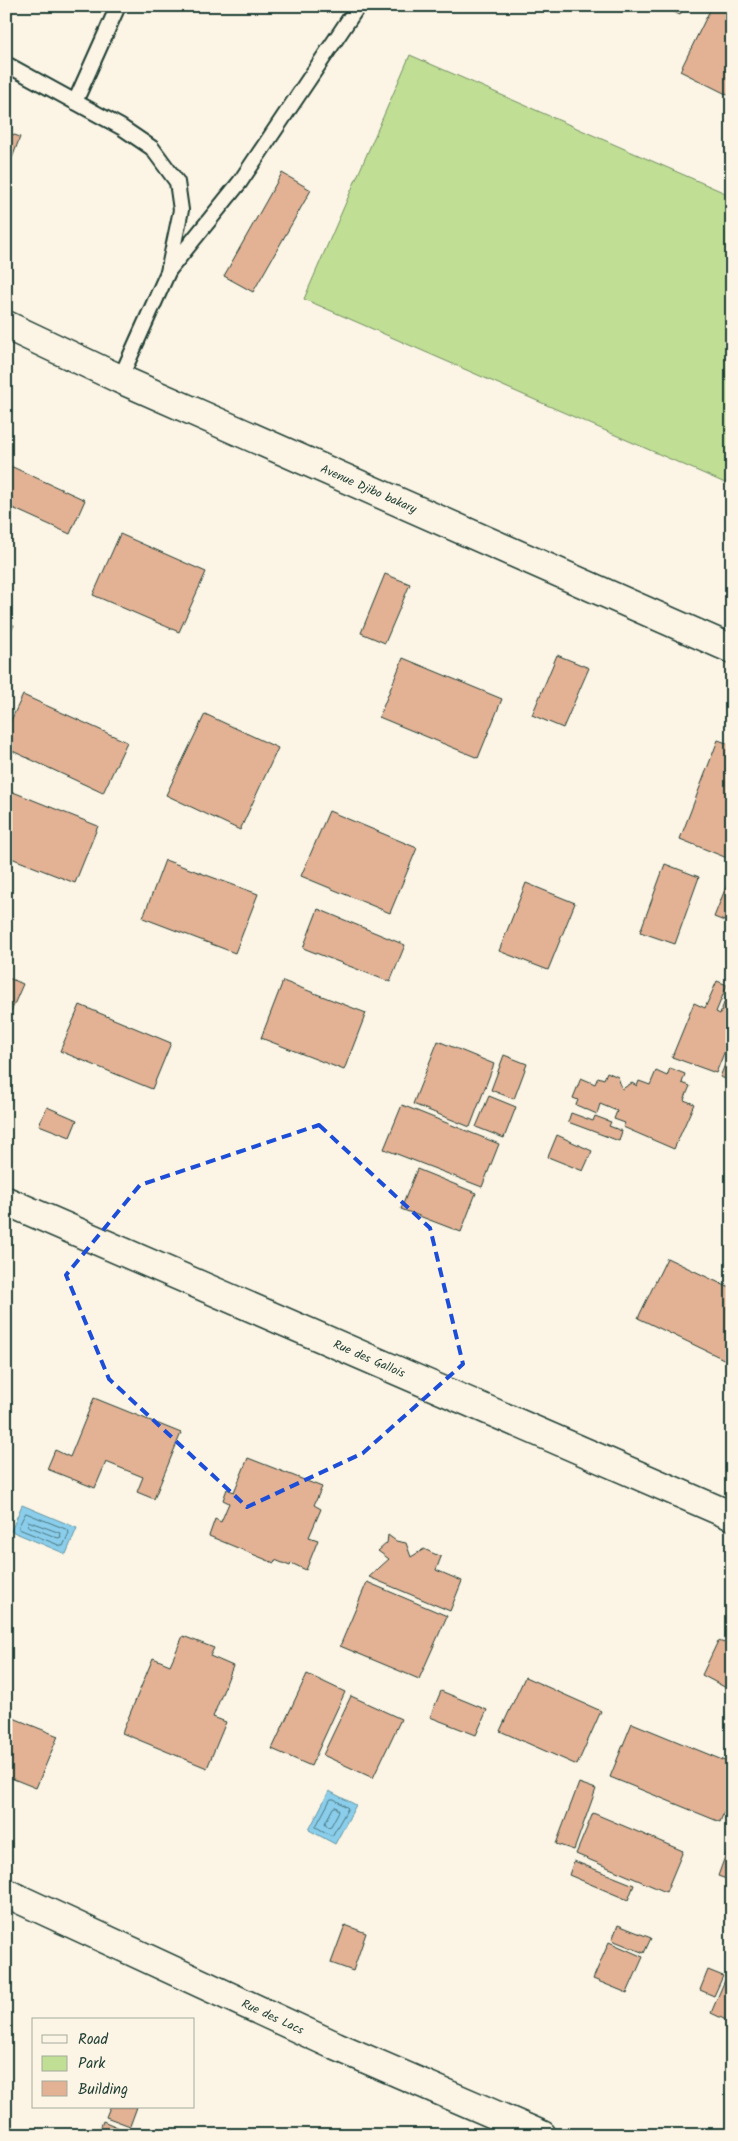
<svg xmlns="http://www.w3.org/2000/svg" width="738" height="2141" font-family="Kalam,sans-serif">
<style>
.green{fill:#c1de95;stroke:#708e64}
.water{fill:#8bceec;stroke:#6094a2}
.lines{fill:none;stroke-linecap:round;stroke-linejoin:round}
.shore{stroke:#4a777e;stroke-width:1}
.building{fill:#e3b295;stroke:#1f3d34}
.service-casing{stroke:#1f3d34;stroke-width:18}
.minor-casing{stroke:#1f3d34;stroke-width:31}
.tertiary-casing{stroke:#1f3d34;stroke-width:31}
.service{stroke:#fcf5e5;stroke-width:14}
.minor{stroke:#fcf5e5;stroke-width:28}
.tertiary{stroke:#fcf5e5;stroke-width:28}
.marked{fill:none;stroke:#1d4ed8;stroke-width:4;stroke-dasharray:10 6;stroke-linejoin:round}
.labels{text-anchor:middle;stroke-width:4;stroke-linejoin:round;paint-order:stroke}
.street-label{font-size:12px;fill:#1f3d34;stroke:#fcf5e5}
</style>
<rect width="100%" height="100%" fill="#fcf5e5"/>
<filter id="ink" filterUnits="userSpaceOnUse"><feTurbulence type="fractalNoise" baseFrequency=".02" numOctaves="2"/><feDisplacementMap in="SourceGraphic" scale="10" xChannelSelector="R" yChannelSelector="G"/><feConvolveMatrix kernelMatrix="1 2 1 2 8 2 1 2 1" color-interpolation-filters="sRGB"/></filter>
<g filter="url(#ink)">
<polygon class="green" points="410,55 732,196 732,486 304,299"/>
<g class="water">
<polygon points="22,1505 77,1528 66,1554 11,1531"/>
<polygon points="329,1791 356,1805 335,1844 309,1830"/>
</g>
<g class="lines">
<g class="shore">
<polygon points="26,1513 68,1530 69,1533 63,1546 61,1546 19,1529 19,1526"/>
<polygon points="28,1521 60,1533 61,1537 58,1538 28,1526"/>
<polygon points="331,1799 334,1799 348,1808 332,1836 316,1827"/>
<polygon points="336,1807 339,1811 331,1826 328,1827 325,1823 333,1808"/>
</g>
</g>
<g class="building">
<polygon points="661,6 684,6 680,15"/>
<polygon points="712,6 732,6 732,97 680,71"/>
<polygon points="6,132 20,137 11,161 6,159"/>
<polygon points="282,173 311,190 253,292 224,276"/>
<polygon points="6,464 85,500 70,534 6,505"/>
<polygon points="120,534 206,572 179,632 93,595"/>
<polygon points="385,574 410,584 385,643 361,633"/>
<polygon points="6,622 14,625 6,644"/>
<polygon points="557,655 589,668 563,728 532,715"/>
<polygon points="403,658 502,699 478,758 379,717"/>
<polygon points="23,695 127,742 103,793 6,748 6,731"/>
<polygon points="205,714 278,748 240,830 166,795"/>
<polygon points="718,740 732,745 732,860 680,839"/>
<polygon points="13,792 98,826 75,883 6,856 6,808"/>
<polygon points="329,811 417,848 390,913 301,876"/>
<polygon points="165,860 258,894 235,953 143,918"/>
<polygon points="665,864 699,877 675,944 640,932"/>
<polygon points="730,877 732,878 732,924 714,917"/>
<polygon points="526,883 575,903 548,970 499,951"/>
<polygon points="318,909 405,945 390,982 303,948"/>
<polygon points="6,977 23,984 6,1023"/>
<polygon points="283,981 366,1013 344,1070 261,1038"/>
<polygon points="717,981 727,985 716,1012 720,1014 730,987 732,988 732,1033 716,1073 672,1057 694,1003 705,1008"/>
<polygon points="80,1005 171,1043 152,1089 60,1051"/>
<polygon points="438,1041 494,1064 470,1127 413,1104"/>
<polygon points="732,1047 732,1081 720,1077"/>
<polygon points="504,1055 527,1064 514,1099 491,1090"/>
<polygon points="670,1068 685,1074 682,1083 690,1086 684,1100 694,1104 674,1149 623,1127 625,1123 614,1119 617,1111 600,1104 597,1114 576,1105 578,1100 573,1098 581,1078 595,1084 598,1077 604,1079 607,1072 618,1077 622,1089 632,1083 637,1086 639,1081 650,1085 656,1071 667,1076"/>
<polygon points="489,1096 516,1107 504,1138 476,1127"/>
<polygon points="402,1105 499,1144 482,1187 384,1149"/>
<polygon points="47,1107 77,1120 70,1137 39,1125"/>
<polygon points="571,1113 593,1121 595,1116 611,1122 609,1126 622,1131 619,1141 568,1122"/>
<polygon points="557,1135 592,1151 583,1171 548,1157"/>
<polygon points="417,1169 476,1193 461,1232 401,1209"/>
<polygon points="667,1258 732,1289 732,1363 638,1318"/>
<polygon points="94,1398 181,1433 154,1499 137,1492 143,1477 106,1462 95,1488 47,1469 55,1450 70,1457"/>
<polygon points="248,1458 322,1487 314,1505 321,1509 309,1537 318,1540 306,1570 291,1563 290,1566 275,1560 274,1563 209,1536 215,1519 221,1522 229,1503 223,1500 227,1489 234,1492"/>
<polygon points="388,1535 396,1541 406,1543 411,1557 424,1549 441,1557 436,1570 462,1581 450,1611 369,1577 389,1559 378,1551 387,1543"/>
<polygon points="367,1582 447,1616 419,1679 340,1646"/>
<polygon points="183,1636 214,1648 210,1656 233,1666 213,1717 226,1722 207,1768 122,1733 153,1658 170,1665"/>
<polygon points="718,1641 732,1645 732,1691 702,1675"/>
<polygon points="307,1674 345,1692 311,1766 272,1749"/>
<polygon points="525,1677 601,1711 577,1765 500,1731"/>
<polygon points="441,1691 487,1710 476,1735 430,1717"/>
<polygon points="351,1696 401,1719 373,1778 323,1755"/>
<polygon points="6,1715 58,1736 36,1788 6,1776"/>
<polygon points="632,1723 732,1764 732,1792 720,1822 610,1777"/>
<polygon points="579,1783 596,1789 574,1850 556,1844"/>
<polygon points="593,1813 683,1851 666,1892 576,1854"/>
<polygon points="727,1851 732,1853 732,1881 718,1876"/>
<polygon points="574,1861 634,1885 628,1900 569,1875"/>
<polygon points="345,1925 366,1933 353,1971 331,1963"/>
<polygon points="618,1925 651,1938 644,1953 612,1940"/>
<polygon points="609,1942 643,1957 627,1993 593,1979"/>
<polygon points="731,1966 732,2005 726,2020 711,2013"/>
<polygon points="708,1970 723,1976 714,1996 700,1990"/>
<polygon points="110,2107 137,2107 130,2126 106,2117"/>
<polygon points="103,2121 136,2135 98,2135"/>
</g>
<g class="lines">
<defs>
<g id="service">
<polyline points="6,64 121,127 152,148 177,182 181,210 168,272 120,379"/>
<polyline points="75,102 118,6"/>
<polyline points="169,270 240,182 358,6"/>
</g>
<g id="minor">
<path id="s1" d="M6,1893L336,2046L542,2135"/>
</g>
<g id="tertiary">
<path id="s2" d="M6,325L120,379L732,649"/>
<path id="s3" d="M6,1201L732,1516"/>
</g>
</defs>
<use href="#service" class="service-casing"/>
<use href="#minor" class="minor-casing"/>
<use href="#tertiary" class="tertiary-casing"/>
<use href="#service" class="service"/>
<use href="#minor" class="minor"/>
<use href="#tertiary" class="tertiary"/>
</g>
</g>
<path class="marked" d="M319,1125L430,1228L463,1364L363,1453L247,1507L109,1379L66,1275L140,1185Z"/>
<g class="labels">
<g class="street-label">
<text dy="4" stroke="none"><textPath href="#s2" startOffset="398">Avenue Djibo bakary</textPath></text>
<text dy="4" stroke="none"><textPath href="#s3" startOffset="396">Rue des Gallois</textPath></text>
<text dy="4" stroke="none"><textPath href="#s1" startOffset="294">Rue des Lacs</textPath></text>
</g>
</g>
<rect width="738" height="2141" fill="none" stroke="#fcf5e5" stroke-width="25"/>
<rect x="12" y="12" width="713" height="2116" fill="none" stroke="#1f3d34" stroke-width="2" filter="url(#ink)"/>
<rect x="32" y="2018" width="162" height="90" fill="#fcf5e5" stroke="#a4ab9e"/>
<rect x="42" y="2035" width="25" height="8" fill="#fcf5e5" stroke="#a4ab9e"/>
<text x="78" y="2044" font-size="15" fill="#1f3d34">Road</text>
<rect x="42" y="2056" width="25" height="15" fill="#c1de95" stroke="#a4ab9e"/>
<text x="78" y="2068" font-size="15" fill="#1f3d34">Park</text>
<rect x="42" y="2081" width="25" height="15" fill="#e3b295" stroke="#a4ab9e"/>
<text x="78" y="2094" font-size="15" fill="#1f3d34">Building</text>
</svg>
